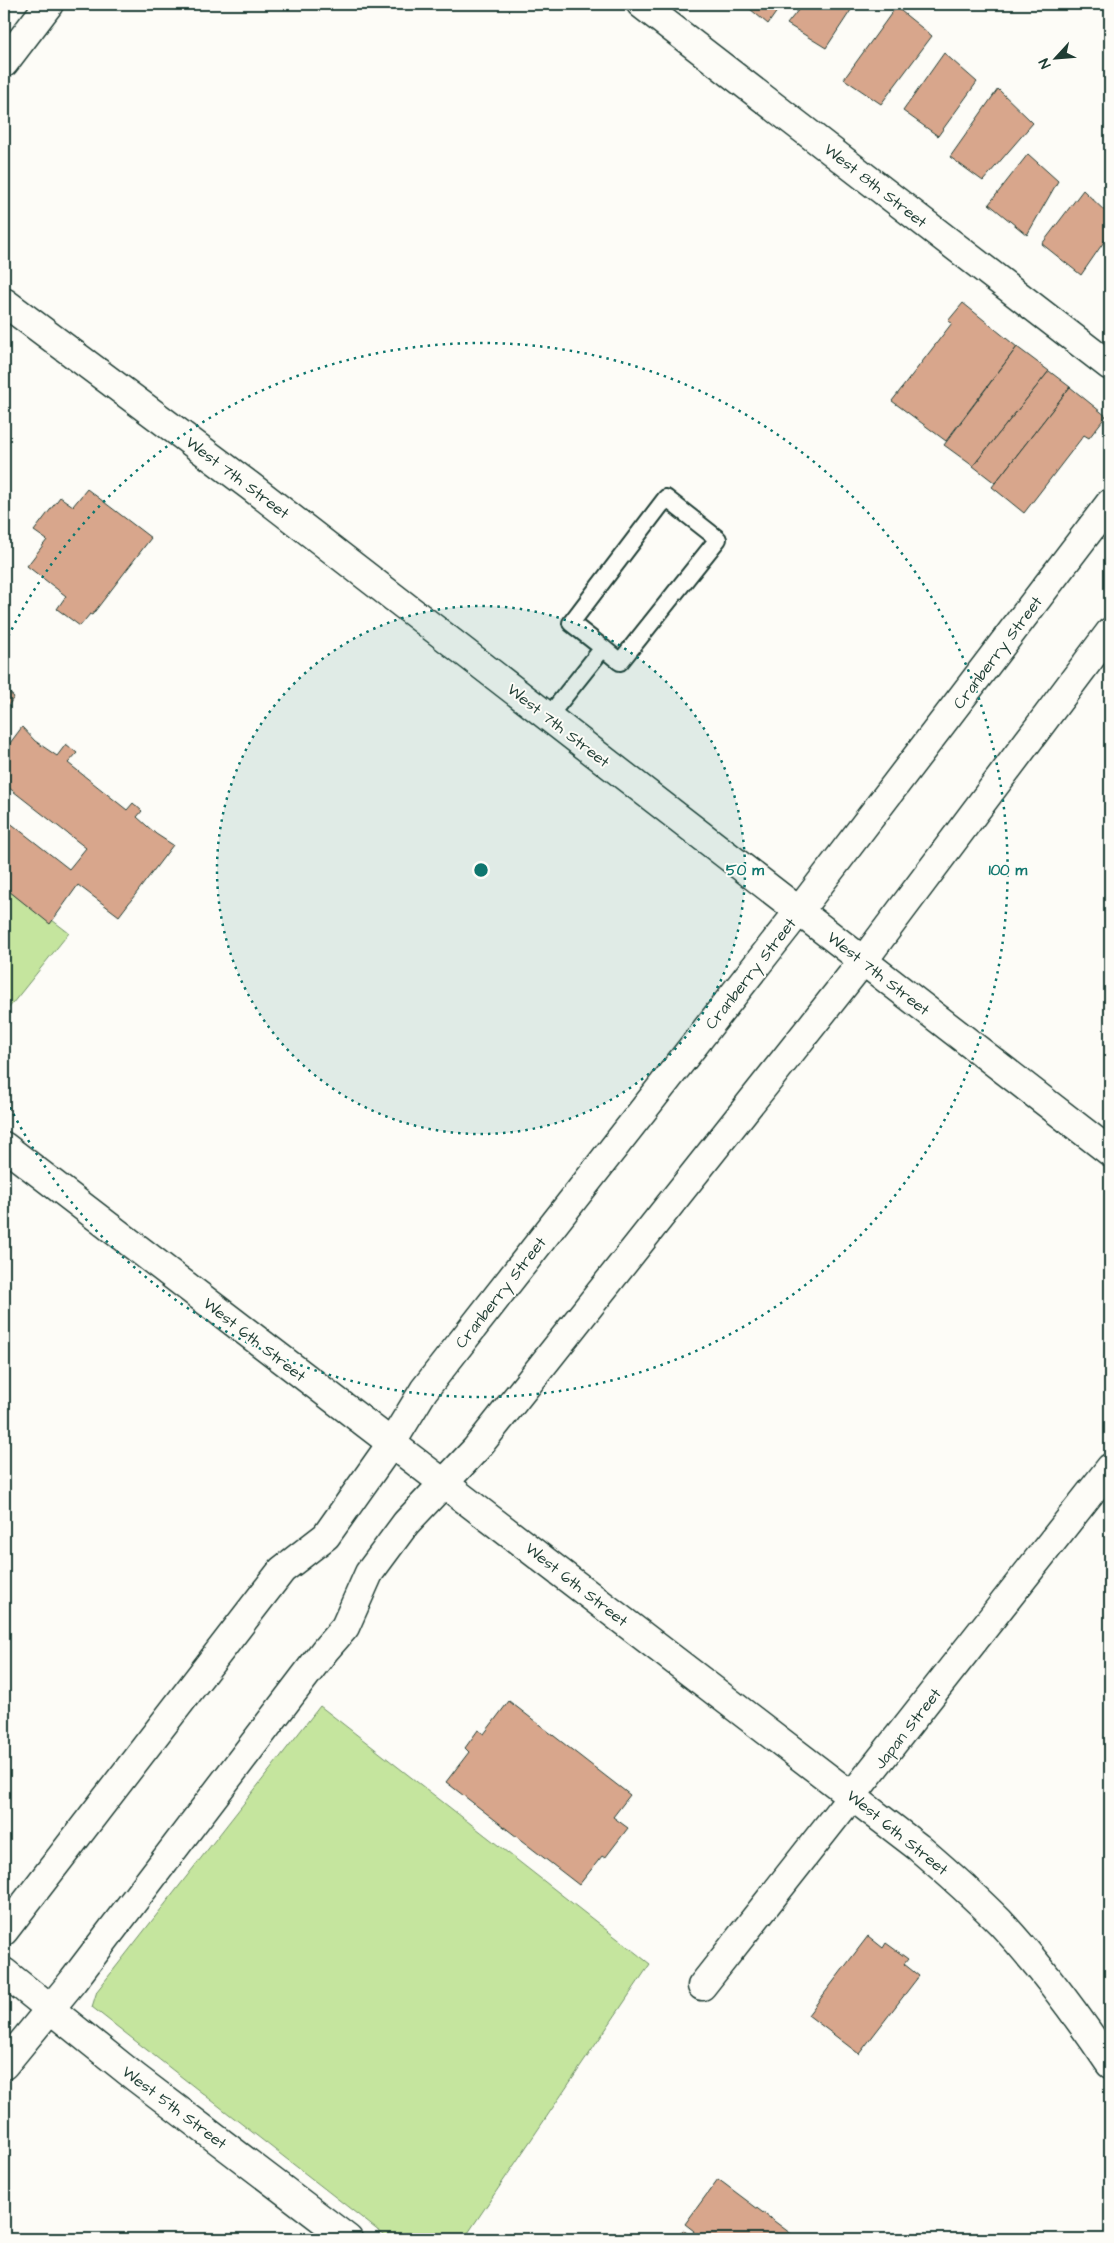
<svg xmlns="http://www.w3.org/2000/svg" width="1114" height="2243" font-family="'Architects Daughter',sans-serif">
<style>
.green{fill:#c5e59e;stroke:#729169}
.building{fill:#d8a68c;stroke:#1f3d34}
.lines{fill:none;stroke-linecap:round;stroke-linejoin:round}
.lane-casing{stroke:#1f3d34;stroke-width:20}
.street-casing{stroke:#1f3d34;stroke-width:31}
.secondary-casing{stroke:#1f3d34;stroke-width:31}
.lane{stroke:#fdfcf7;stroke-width:16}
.street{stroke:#fdfcf7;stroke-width:28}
.secondary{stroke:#fdfcf7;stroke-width:28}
.ring{fill:none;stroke:#0f766e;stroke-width:2.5;stroke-dasharray:2.5 5}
.labels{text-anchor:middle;stroke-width:4;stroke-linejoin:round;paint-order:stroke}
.street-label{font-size:16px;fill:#1f3d34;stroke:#fdfcf7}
.centre{fill:#0f766e;stroke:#fdfcf7;stroke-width:2.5}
.ring-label{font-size:15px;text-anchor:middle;font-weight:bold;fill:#0f766e;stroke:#fdfcf7;stroke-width:4;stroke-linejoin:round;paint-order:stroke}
</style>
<rect width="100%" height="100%" fill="#fdfcf7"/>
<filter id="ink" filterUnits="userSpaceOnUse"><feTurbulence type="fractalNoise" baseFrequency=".02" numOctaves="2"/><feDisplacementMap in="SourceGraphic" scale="10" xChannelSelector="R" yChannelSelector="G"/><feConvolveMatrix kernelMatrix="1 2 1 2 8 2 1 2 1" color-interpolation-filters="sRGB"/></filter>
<g filter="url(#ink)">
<g class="green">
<polygon points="4,887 50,923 52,920 69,933 4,1014"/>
<polygon points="320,1706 650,1964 464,2239 389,2239 92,2007 97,1991"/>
</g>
<g class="building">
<polygon points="744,4 782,4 768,24"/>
<polygon points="803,4 855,4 826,48 787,24"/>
<polygon points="896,7 932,36 881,104 844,79"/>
<polygon points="944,53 977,82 938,136 903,111"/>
<polygon points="998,89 1033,123 983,181 950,157"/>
<polygon points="1028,154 1058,181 1027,235 989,204"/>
<polygon points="1083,190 1110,216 1110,233 1081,275 1042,244"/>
<polygon points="963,303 1017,347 946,441 892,401 952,323 948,321"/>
<polygon points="1017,347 1049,371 973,466 944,445"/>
<polygon points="1049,371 1070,387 995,483 973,466"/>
<polygon points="1070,387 1106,416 1089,438 1084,435 1024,513 992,487"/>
<polygon points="87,489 151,538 92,615 90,614 80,626 57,609 66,596 27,566 47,540 34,531 60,497 73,506"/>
<polygon points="4,688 14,697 4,712"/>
<polygon points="22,727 35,741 57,756 66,744 77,753 68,763 127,810 133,803 142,811 137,817 156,834 173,845 119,916 78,885 50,924 4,887 4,818 69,869 86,848 4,784 4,751"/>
<polygon points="509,1701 630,1795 613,1817 628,1828 605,1858 602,1856 579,1885 446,1782 469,1752 465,1748 478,1730 484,1734"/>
<polygon points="868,1936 883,1948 886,1943 908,1959 904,1964 919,1976 859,2054 808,2015"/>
<polygon points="718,2179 798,2239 676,2239 683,2230 691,2236 694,2231 685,2224"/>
</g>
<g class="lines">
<defs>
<polyline id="lane" points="548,717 603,648 571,623 666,498 718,539 620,662 603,648"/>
<g id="street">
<polyline points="4,302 250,486 1110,1152"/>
<polyline points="4,1972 135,2077 348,2239"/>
<polyline points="702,1986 1110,1468"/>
</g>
<g id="secondary">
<polyline points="641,4 1110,366"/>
<polyline points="4,63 49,4"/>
<path d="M4,1146L918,1847C946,1871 974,1896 1000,1922C1041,1966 1077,2015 1110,2064"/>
<polyline points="4,1931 282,1570 326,1536 391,1444 424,1390 799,911 1110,503"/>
<polyline points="4,2065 73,1981 325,1650 345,1627 369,1573 406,1523 476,1449 863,961 1110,632"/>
</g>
</defs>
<use href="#lane" class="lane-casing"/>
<use href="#street" class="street-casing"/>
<use href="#secondary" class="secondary-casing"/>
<use href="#lane" class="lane"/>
<use href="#street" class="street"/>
<use href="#secondary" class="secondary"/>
</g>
</g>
<circle cx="481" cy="870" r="264" fill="#0f766e" fill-opacity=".12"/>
<g class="ring">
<circle cx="481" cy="870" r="264"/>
<path d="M5 643A527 527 0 1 1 5 1097"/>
</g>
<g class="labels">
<g class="street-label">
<text transform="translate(876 185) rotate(38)" y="6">West 8th Street</text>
<text transform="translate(238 477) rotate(37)" y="6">West 7th Street</text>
<text transform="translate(997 652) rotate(-53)" y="6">Cranberry Street</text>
<text transform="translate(559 725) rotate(38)" y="6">West 7th Street</text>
<text transform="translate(750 973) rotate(-52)" y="6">Cranberry Street</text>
<text transform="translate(879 973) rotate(38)" y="6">West 7th Street</text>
<text transform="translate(500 1292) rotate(-52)" y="6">Cranberry Street</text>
<text transform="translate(255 1339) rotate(38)" y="6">West 6th Street</text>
<text transform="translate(577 1584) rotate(38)" y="6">West 6th Street</text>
<text transform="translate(907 1728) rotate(-52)" y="6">Japan Street</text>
<text transform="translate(898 1832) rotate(39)" y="6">West 6th Street</text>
<text transform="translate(175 2107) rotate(37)" y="6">West 5th Street</text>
</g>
</g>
<circle cx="481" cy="870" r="8" class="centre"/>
<g class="ring-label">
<text x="745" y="875">50 m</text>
<text x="1008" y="875">100 m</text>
</g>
<rect width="1114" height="2243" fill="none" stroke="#fdfcf7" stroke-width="20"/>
<rect x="10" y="10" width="1094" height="2223" fill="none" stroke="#1f3d34" stroke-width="2" filter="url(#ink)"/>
<g transform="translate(1056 58) rotate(244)" stroke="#fdfcf7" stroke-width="4" paint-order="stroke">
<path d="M0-4L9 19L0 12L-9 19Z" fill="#1f3d34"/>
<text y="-8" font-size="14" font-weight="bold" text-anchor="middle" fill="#1f3d34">N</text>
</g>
</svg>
